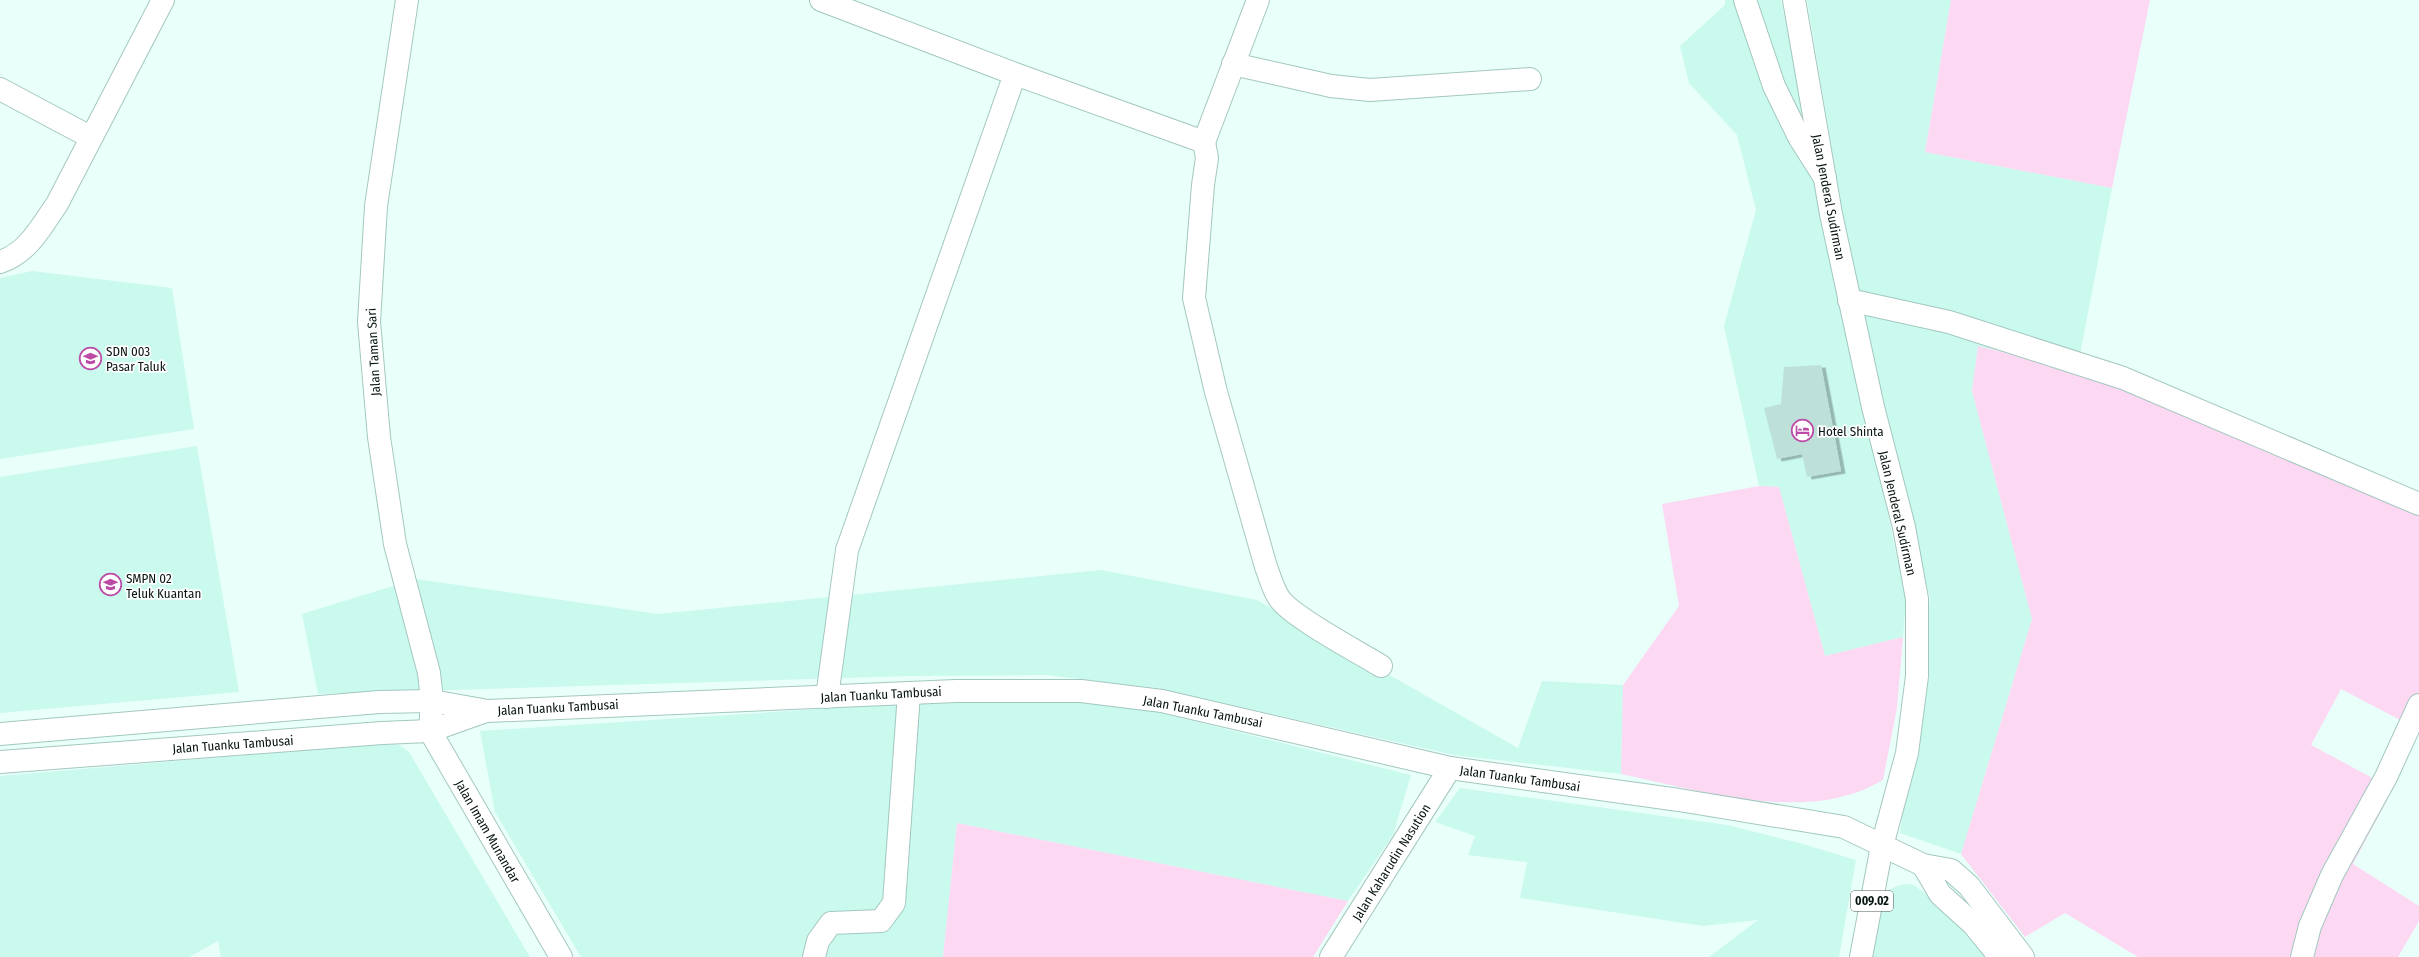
<svg xmlns="http://www.w3.org/2000/svg" width="2419" height="957" font-family="'Fira Sans Condensed',sans-serif">
<style>
.built{fill:#caf9ee}
.green{fill:#fcd8f2}
.building{fill:#bde1d9;filter:url(#shadow)}
.lines{fill:none;stroke-linecap:round;stroke-linejoin:round}
.minor-casing{stroke:#a3c7bf;stroke-width:24}
.major-casing{stroke:#a3c7bf;stroke-width:24}
.minor{stroke:#fff;stroke-width:22}
.major{stroke:#fff;stroke-width:22}
.labels{text-anchor:middle;stroke-width:3.5;stroke-linejoin:round;paint-order:stroke}
.shield{fill:#fff;stroke:#515a58;stroke-width:1}
.shield-label{font-size:12px;font-weight:bold;fill:#071411}
.street-label{font-size:13px;fill:#071411;stroke:#fff}
.poi-label{font-size:13px;fill:#071411;stroke:#fff;text-anchor:start}
</style>
<defs>
<filter id="shadow"><feDropShadow dx="4.5" dy="2.5" stdDeviation="0" flood-color="#0004"/></filter>
</defs>
<rect width="100%" height="100%" fill="#e9fffa"/>
<g class="built">
<polygon points="1725,0 1781,0 1906,601 1903,637 1825,656 1779,487 1759,486 1724,326 1756,210 1737,135 1689,83 1680,46 1725,5"/>
<polygon points="1807,0 1951,0 1925,152 2112,188 2077,370 1978,346 1972,391 2032,619 1961,854 1900,833 1930,598 1859,311"/>
<polygon points="32,271 172,288 194,429 0,459 0,278"/>
<polygon points="197,446 239,692 0,713 0,477"/>
<polygon points="1101,570 1257,600 1518,748 1542,681 1623,685 1621,774 1454,755 1157,688 1046,675 910,676 318,694 302,614 416,579 658,614"/>
<polygon points="960,700 1065,701 1153,711 1411,775 1393,835 1348,901 957,823 943,957 581,957 495,812 480,731"/>
<polygon points="389,743 399,745 409,752 530,957 221,957 218,941 189,957 0,957 0,776"/>
<polygon points="1460,788 1727,825 1803,844 1856,860 1839,957 1709,957 1758,920 1703,926 1520,898 1527,862 1468,855 1475,836 1435,822"/>
<polygon points="1912,884 1945,908 1987,957 1872,957 1880,902 1889,890 1899,885"/>
</g>
<g class="green">
<polygon points="1951,0 2150,0 2112,188 1925,152"/>
<polygon points="1978,346 2077,370 2419,511 2419,730 2341,689 2311,745 2393,789 2353,864 2419,906 2419,921 2398,957 2138,957 2065,913 2025,937 1961,854 2032,619 1972,391"/>
<path d="M1759,486L1779,487L1825,656L1903,637L1897,708L1883,780C1874,785 1864,790 1855,793C1784,817 1692,789 1621,774L1623,685L1679,606L1662,504Z"/>
<polygon points="957,823 1348,901 1313,957 943,957"/>
</g>
<polygon class="building" points="1821,365 1841,471 1807,477 1802,454 1777,459 1764,408 1781,404 1784,367"/>
<g class="lines">
<defs>
<g id="minor">
<polyline points="407,0 376,206 369,322 379,437 395,544 429,673 432,701 430,731 561,957"/>
<path d="M821,0L1015,74L1204,142L1207,158L1203,185L1194,298L1216,392L1266,567C1270,577 1273,589 1279,598C1290,616 1360,653 1381,666"/>
<polyline points="1745,0 1774,86 1799,137 1825,178"/>
<polyline points="1233,64 1331,86 1370,90 1530,79"/>
<polyline points="0,89 90,137"/>
<polyline points="1204,142 1258,0"/>
<path d="M0,262C28,253 41,227 57,204L163,0"/>
<polyline points="1849,300 1949,322 2123,378 2419,504"/>
<polyline points="827,697 847,550 1015,74"/>
<polyline points="814,957 818,941 831,923 881,921 894,903 909,693"/>
<polyline points="1331,957 1450,768"/>
<polyline points="2302,957 2310,926 2332,875 2386,777 2419,705"/>
</g>
<g id="major">
<polyline points="1794,0 1831,214 1873,407 1904,527 1917,599 1917,676 1907,753 1882,846 1861,957"/>
<polyline points="0,734 379,702 432,701 488,711 956,691 1081,691 1162,701 1450,768 1679,800 1844,827 1923,865 1951,870 1969,886 2023,957"/>
<polyline points="0,762 382,733 430,731 486,711"/>
<polyline points="1923,865 1940,894 1973,924 2000,957"/>
</g>
</defs>
<use href="#minor" class="minor-casing"/>
<use href="#major" class="major-casing"/>
<use href="#minor" class="minor"/>
<use href="#major" class="major"/>
</g>
<defs>
<symbol id="school-ring" viewBox="-11 -11 22 22"><circle r="9.5" fill="#fff" stroke="#bc4ba6" stroke-width="1.5"/><path d="M0-5L7-2L0 1L-7-2ZM-4 1L0 2.5L4 1V4Q0 6-4 4Z" fill="#bc4ba6"/></symbol>
<symbol id="hotel-ring" viewBox="-11 -11 22 22"><circle r="9.5" fill="#fff" stroke="#bc4ba6" stroke-width="1.5"/><path d="M-6-4.5h1.5V1H6V5H4.5V3h-9V5H-6ZM-4 0a1.8 1.8 0 1 1 3.6 0ZM.5 0V-2.5h3Q6-2.5 6 0Z" fill="#bc4ba6"/></symbol>
</defs>
<g fill-rule="evenodd">
<use href="#school-ring" x="78" y="346" width="25" height="25"/>
<use href="#hotel-ring" x="1790" y="418" width="25" height="25"/>
<use href="#school-ring" x="98" y="572" width="25" height="25"/>
</g>
<g class="labels">
<rect class="shield" x="1851" y="891" width="42" height="20" rx="3"/>
<g class="shield-label">
<text x="1872" y="905">009.02</text>
</g>
<g class="street-label">
<text transform="translate(1829 197) rotate(79)" y="5">Jalan Jenderal Sudirman</text>
<text transform="translate(373 352) rotate(-93)" y="5">Jalan Taman Sari</text>
<text transform="translate(1898 513) rotate(77)" y="5">Jalan Jenderal Sudirman</text>
<text transform="translate(881 694) rotate(-3)" y="5">Jalan Tuanku Tambusai</text>
<text transform="translate(558 707) rotate(-3)" y="5">Jalan Tuanku Tambusai</text>
<text transform="translate(1203 711) rotate(11)" y="5">Jalan Tuanku Tambusai</text>
<text transform="translate(233 744) rotate(-4)" y="5">Jalan Tuanku Tambusai</text>
<text transform="translate(1520 778) rotate(8)" y="5">Jalan Tuanku Tambusai</text>
<text transform="translate(488 831) rotate(60)" y="5">Jalan Imam Munandar</text>
<text transform="translate(1391 862) rotate(-58)" y="5">Jalan Kaharudin Nasution</text>
</g>
<g class="poi-label">
<text x="106" y="356">SDN 003<tspan x="106" dy="15">Pasar Taluk</tspan></text>
<text x="1818" y="436">Hotel Shinta</text>
<text x="126" y="583">SMPN 02<tspan x="126" dy="15">Teluk Kuantan</tspan></text>
</g>
</g>
</svg>
